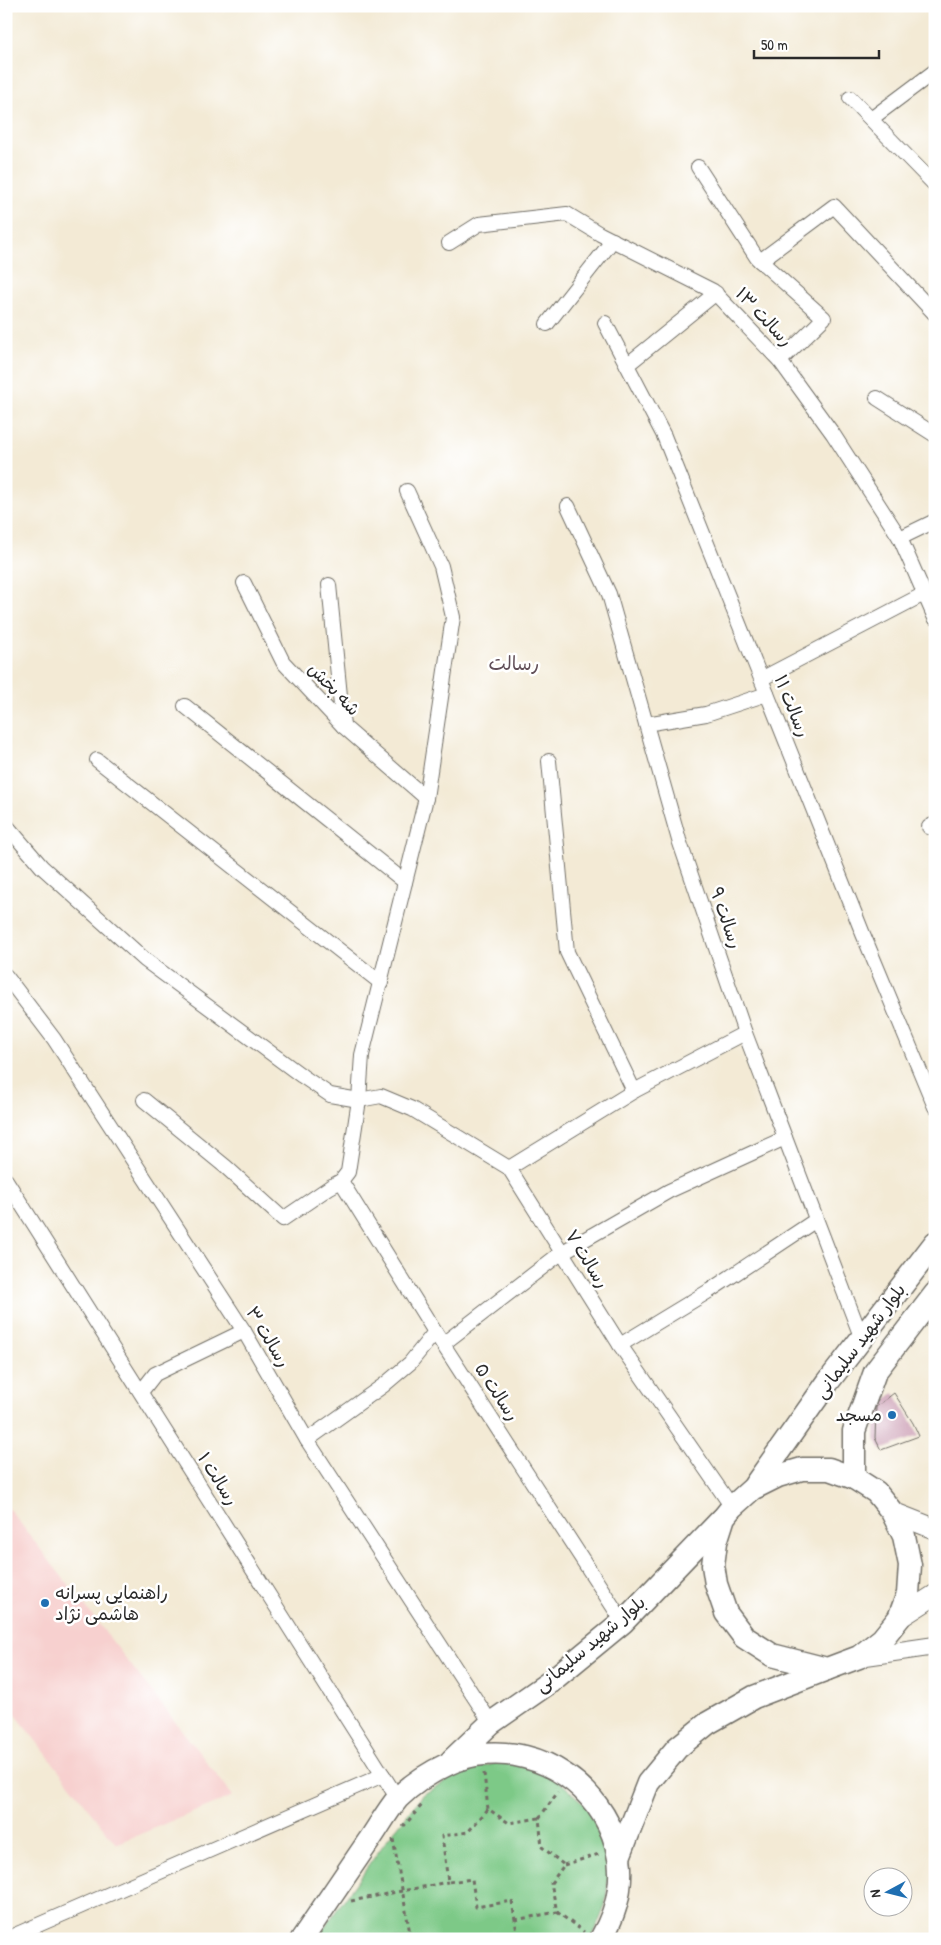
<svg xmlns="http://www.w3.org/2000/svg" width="941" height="1945" font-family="'Patrick Hand','Playpen Sans Arabic',sans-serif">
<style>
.built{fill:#f7d0cf}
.green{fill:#7dc987;stroke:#547a59}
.building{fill:#c796ae}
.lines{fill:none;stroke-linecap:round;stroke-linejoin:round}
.minor-casing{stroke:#716e66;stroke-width:16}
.tertiary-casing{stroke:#716e66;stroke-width:20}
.secondary-casing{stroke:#716e66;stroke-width:22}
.primary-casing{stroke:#716e66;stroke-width:25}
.path{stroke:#716e66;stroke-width:3;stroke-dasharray:4 4;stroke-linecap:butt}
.minor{stroke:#fff;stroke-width:14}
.tertiary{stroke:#fff;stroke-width:18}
.secondary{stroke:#fff;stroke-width:20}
.primary{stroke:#fff;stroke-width:22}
.poi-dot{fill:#1f6fb2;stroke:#fff;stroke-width:2}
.labels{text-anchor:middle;stroke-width:5;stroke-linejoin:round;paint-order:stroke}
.street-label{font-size:18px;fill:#2b2b2b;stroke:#fff}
.poi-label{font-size:18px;fill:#2b2b2b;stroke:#fff;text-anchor:end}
.neighbourhood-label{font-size:19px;fill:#625059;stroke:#fff}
</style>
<rect width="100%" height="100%" fill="#fff"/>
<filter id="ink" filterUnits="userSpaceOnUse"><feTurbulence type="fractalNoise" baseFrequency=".02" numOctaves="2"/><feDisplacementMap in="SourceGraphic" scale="10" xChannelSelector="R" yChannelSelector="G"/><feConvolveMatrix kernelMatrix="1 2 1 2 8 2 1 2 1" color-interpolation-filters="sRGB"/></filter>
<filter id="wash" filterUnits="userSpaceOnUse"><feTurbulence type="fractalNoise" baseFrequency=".0096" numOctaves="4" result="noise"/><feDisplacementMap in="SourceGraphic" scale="20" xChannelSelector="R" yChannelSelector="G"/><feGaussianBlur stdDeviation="1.12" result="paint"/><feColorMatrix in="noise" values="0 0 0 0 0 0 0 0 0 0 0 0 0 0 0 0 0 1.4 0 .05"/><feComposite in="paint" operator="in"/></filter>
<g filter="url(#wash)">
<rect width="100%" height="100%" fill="#f3ead5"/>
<polygon class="built" points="6,1505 233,1796 116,1844 6,1702"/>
<polygon class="green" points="500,1762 546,1769 595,1814 608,1851 609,1873 605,1906 592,1939 316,1939 389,1837 424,1794 460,1773"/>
<g id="blocks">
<polygon class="building" points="894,1393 913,1423 919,1436 881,1450 875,1438 876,1407"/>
</g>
</g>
<g filter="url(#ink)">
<use href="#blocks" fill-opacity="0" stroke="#716e66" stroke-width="1"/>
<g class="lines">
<defs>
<g id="minor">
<polyline points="850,98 935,185"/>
<polyline points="871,119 935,71"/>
<polyline points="698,167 757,258 824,318 780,361"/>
<polyline points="449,243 479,224 567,214 600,234 713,291 780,361 833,434 900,538 935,618"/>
<polyline points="760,261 834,206 935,314"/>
<polyline points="605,323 664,436 863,934 935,1107"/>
<polyline points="547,324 613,240"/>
<polyline points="627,365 716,293"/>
<polyline points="877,398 935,435"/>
<polyline points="568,506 609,594 679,840 745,1033 862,1339"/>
<polyline points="900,538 935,521"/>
<polyline points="244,583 283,662 343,726 426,798"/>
<polyline points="329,585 343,726"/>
<polyline points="761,679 924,594"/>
<polyline points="185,706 405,882"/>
<polyline points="646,724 706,714 767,694"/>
<polyline points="97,760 381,983"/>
<polyline points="549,761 567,952 634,1091"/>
<polyline points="6,825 42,867 145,960 302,1076 330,1095 359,1100 381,1096 412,1109 509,1168 620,1345 732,1507"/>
<polyline points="929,827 935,824"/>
<polyline points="6,976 54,1039 244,1331 307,1440 491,1723"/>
<polyline points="144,1100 226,1167 283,1219 330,1187 341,1181 348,1172 359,1100 362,1055 426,798 453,617 441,566 407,491"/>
<polyline points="509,1168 634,1091 745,1033"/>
<polyline points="6,1180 398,1799"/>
<polyline points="341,1181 435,1332 623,1622"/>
<polyline points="443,1344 561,1253 669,1191 785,1138"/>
<polyline points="620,1345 709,1291 816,1220"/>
<polyline points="141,1392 155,1374 244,1331"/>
<polyline points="307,1440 384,1385 410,1363 435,1332"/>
<polyline points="15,1935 383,1775"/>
</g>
<polyline id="tertiary" points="859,1657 935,1646"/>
<g id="secondary">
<polyline points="892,1512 935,1529"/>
<polyline points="899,1618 935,1595"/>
</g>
<g id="primary">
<polygon points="802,1469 829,1469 854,1478 876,1492 892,1512 904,1536 910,1565 908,1594 899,1618 882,1639 859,1657 827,1669 772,1655 744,1637 726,1613 716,1584 713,1565 716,1542 724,1517 732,1507 752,1489 778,1476"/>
<polyline points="854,1478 854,1431 875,1372 935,1294"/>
<polyline points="755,1485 828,1382 935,1243"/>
<polyline points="452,1760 491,1723 550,1682 623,1622 722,1519"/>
<polyline points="619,1857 648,1783 677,1748 708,1723 754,1697 827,1669"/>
<path d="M302,1939C324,1907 346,1874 368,1842C378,1828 387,1811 398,1798C411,1785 431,1772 448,1764C471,1752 501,1751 525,1757C583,1771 628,1829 619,1889C617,1907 610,1923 601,1939"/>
</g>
</defs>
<use href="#minor" class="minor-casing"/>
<use href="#tertiary" class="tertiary-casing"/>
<use href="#secondary" class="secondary-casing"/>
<use href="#primary" class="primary-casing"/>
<g class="path">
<polyline points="484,1773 488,1809"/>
<polyline points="539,1818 558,1792"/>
<polyline points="403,1827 422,1805"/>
<polyline points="393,1839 411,1939"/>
<polyline points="564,1865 599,1854"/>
<polyline points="351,1901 448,1882"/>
<polyline points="557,1912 584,1932"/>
<polyline points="515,1920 557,1912 551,1883 564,1865 542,1847 539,1818 509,1823 488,1809 468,1832 442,1836 448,1882 472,1879 476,1907 512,1901 518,1939"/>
</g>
<use href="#minor" class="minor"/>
<use href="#tertiary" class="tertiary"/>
<use href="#secondary" class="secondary"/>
<use href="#primary" class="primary"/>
</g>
</g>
<g class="poi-dot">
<circle cx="892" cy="1415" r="5"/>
<circle cx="45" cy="1603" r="5"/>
</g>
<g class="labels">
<g class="street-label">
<text transform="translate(764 317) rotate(47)" y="6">رسالت ۱۳</text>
<text transform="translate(334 689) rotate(46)" y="6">شه بخش</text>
<text transform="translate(792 706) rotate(68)" y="6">رسالت ۱۱</text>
<text transform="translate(726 918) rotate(71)" y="6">رسالت ۹</text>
<text transform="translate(587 1259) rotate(58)" y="6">رسالت ۷</text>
<text transform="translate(268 1337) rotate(59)" y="6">رسالت ۳</text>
<text transform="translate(860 1341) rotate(-53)" y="6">بلوار شهید سلیمانی</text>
<text transform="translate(497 1392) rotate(57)" y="6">رسالت ۵</text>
<text transform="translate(218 1479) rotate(58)" y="6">رسالت ۱</text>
<text transform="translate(590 1644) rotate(-40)" y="6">بلوار شهید سلیمانی</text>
</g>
<g class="poi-label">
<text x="882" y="1421">مسجد</text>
<text x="55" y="1599" text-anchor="start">راهنمایی پسرانه<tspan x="55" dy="21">هاشمی نژاد</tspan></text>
</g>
<g class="neighbourhood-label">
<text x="514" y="670">رسالت</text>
</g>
</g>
<rect width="941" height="1945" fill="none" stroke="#fff" stroke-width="25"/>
<g transform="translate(888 1892) rotate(263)"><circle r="24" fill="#ffffff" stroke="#aaaaaa"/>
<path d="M0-4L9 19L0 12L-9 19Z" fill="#1f6fb2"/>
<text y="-8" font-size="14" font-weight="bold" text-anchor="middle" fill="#2b2b2b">N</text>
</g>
<path d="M754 50v8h125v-8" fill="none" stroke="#2b2b2b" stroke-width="2.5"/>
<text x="761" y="50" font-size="15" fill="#2b2b2b" stroke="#ffffff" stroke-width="4" paint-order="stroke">50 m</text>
</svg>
